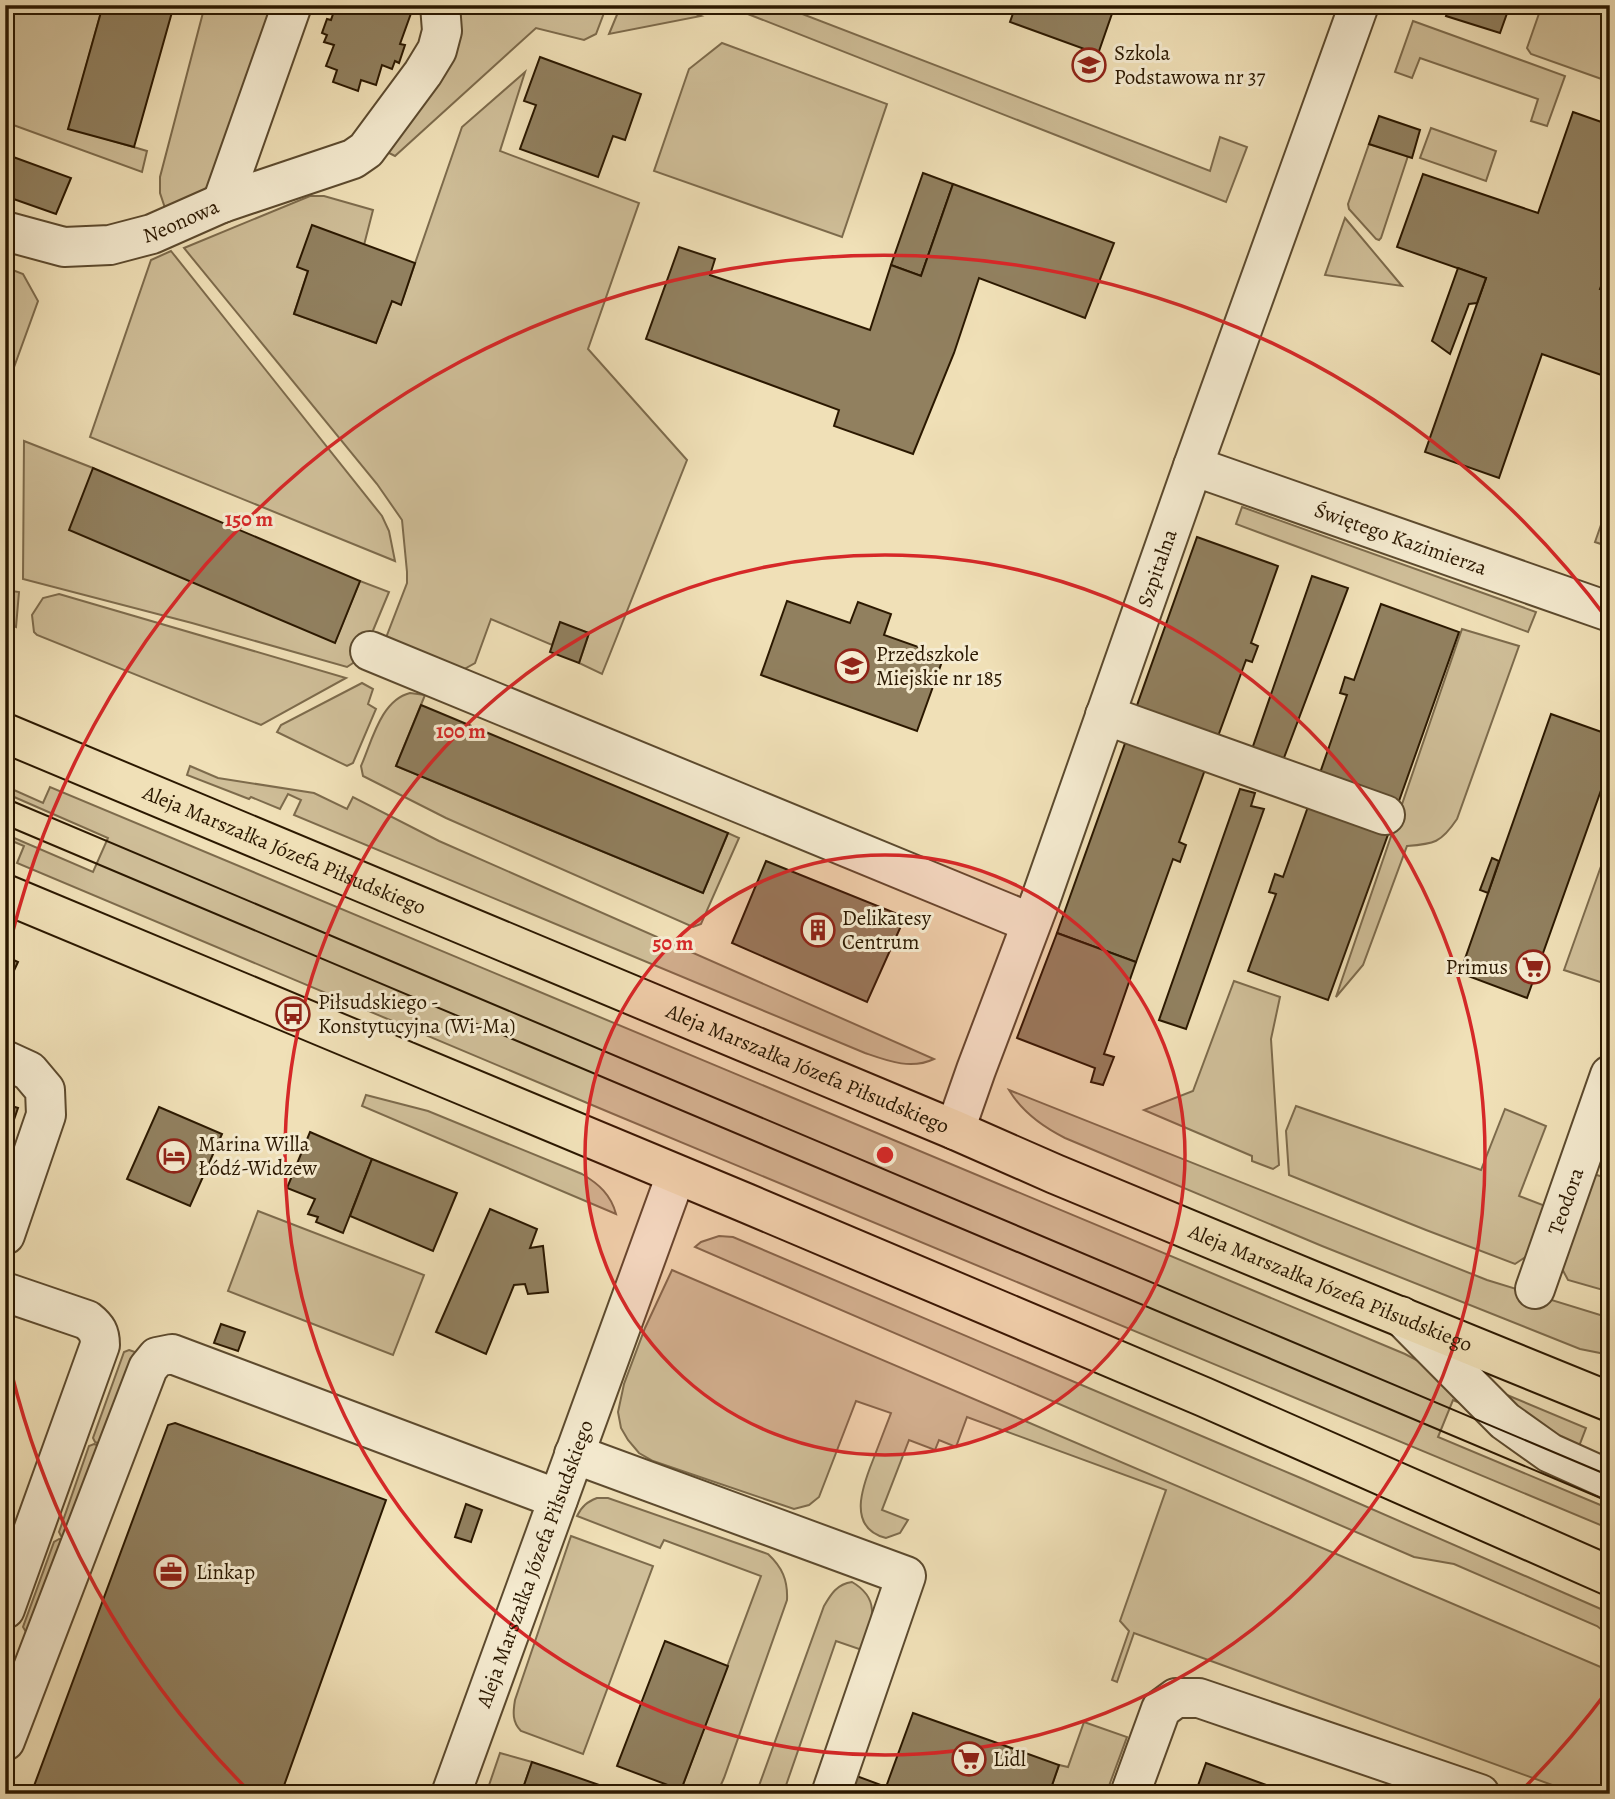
<svg xmlns="http://www.w3.org/2000/svg" width="1615" height="1799" font-family="Alegreya,serif">
<style>
.green{fill:#cfbe98;stroke:#7d6b4c;stroke-width:2}
.building{fill:#91805f;stroke:#2b1800;stroke-width:2}
.lines{fill:none;stroke-linecap:round;stroke-linejoin:round}
.minor-casing{stroke:#5c4a2e;stroke-width:42}
.major-casing{stroke:#2b1800;stroke-width:42}
.minor{stroke:#f5ebd0;stroke-width:38}
.major{stroke:#f0e0b7;stroke-width:38}
.tram{stroke:#2b1800;stroke-width:2}
.ring{fill:none;stroke:#d62828;stroke-width:3.5}
.labels{text-anchor:middle;stroke-width:6;stroke-linejoin:round;paint-order:stroke}
.poi-label{font-size:21px;fill:#2b1800;stroke:#f5ebd0;text-anchor:start}
.street-label{font-size:21px;fill:#2b1800;stroke:#f5ebd0}
.centre{fill:#d62828;stroke:#f5ebd0;stroke-width:3.5}
.ring-label{font-size:21px;text-anchor:middle;font-weight:bold;fill:#d62828;stroke:#f5ebd0;stroke-width:6;stroke-linejoin:round;paint-order:stroke}
</style>
<rect width="100%" height="100%" fill="#f0e0b7"/>
<filter id="stains"><feTurbulence type="fractalNoise" baseFrequency=".00286" numOctaves="4"/><feColorMatrix values="0 0 0 0 .2 0 0 0 0 .09 0 0 0 0 .02 0 0 0 .5 -.17"/></filter>
<radialGradient id="worn" r=".72"><stop offset=".6" stop-color="#630" stop-opacity="0"/><stop offset="1" stop-color="#630" stop-opacity=".3"/></radialGradient>
<g class="green">
<polygon points="5,5 103,5 69,128 147,151 142,172 5,122"/>
<polygon points="205,5 281,5 215,189 165,208 160,193 160,177"/>
<polygon points="449,5 607,5 596,34 584,40 536,28 395,156 379,148"/>
<polygon points="621,5 674,5 701,16 609,34"/>
<polygon points="725,5 779,5 1210,171 1220,137 1247,147 1226,202"/>
<polygon points="1542,5 1610,5 1610,82 1531,54 1527,48"/>
<polygon points="1413,21 1565,76 1547,126 1531,121 1538,99 1420,58 1412,78 1395,72"/>
<polygon points="722,43 887,104 842,237 654,171 689,69"/>
<polygon points="525,72 500,151 639,203 588,349 687,460 602,674 579,663 589,633 560,623 552,645 491,619 475,663 459,672 384,643 407,583 407,572 402,520 377,484 184,248 310,196 324,196 373,210 364,245 308,271 294,314 376,343 392,301 401,304 462,127"/>
<polygon points="1431,128 1496,151 1486,181 1420,158"/>
<polygon points="1369,144 1408,156 1381,238 1379,240 1376,239 1349,209 1348,204"/>
<polygon points="1345,218 1402,286 1325,275"/>
<polygon points="171,251 382,516 389,531 395,561 90,437 151,260"/>
<polygon points="5,267 23,274 38,301 5,392"/>
<polygon points="24,441 93,468 335,642 360,581 389,592 362,657 347,667 192,623 23,579"/>
<polygon points="5,495 14,578 5,577"/>
<polygon points="1610,499 1610,547 1595,542"/>
<polygon points="1242,507 1536,612 1528,632 1236,524"/>
<polygon points="5,590 19,592 16,627 5,622"/>
<polygon points="59,594 346,678 261,725 37,635 34,632 32,615 43,598"/>
<path d="M1462,629L1519,646L1457,819C1441,843 1434,844 1407,846L1363,965L1336,997Z"/>
<polygon points="362,683 373,689 368,704 376,709 353,763 347,766 277,732 281,725"/>
<path d="M410,693L425,695L396,766L703,893L728,833L739,838L701,924L693,927L446,818L363,776L361,766C372,741 381,700 410,693Z"/>
<path d="M190,766L218,778L314,793L347,809L353,797L439,841L934,1059C911,1070 888,1061 865,1053L294,815L301,800L288,794L280,809L251,797L249,799L187,775Z"/>
<polygon points="5,786 43,803 50,787 1405,1354 1426,1365 1474,1409 1453,1400 1438,1437 1610,1509 1610,1529 611,1113 17,863 24,846 5,838 5,834 93,872 108,838 5,793"/>
<polygon points="1610,841 1610,977 1600,982 1564,970"/>
<polygon points="1234,981 1280,997 1271,1039 1279,1165 1273,1169 1252,1161 1252,1156 1144,1110 1193,1091"/>
<path d="M1009,1090L1487,1280L1610,1318V1355L1580,1349L1322,1246L1065,1138C1043,1127 1022,1112 1009,1090Z"/>
<path d="M366,1095L428,1111L582,1174C599,1184 611,1195 616,1214L362,1106Z"/>
<polygon points="1296,1106 1481,1170 1505,1109 1546,1126 1519,1196 1548,1207 1530,1254 1515,1264 1426,1230 1289,1175 1286,1131"/>
<polygon points="1590,1173 1610,1179 1610,1292 1568,1280 1559,1263"/>
<polygon points="258,1211 424,1275 393,1355 228,1291"/>
<polygon points="719,1236 733,1237 1303,1479 1610,1613 1610,1636 1597,1626 1454,1564 1414,1557 695,1247 701,1242"/>
<path d="M672,1270L1610,1671V1794H1577L1134,1633L1117,1682L1112,1680L1129,1631L1120,1621L1166,1490L967,1417L956,1447L939,1440L935,1450L909,1440L882,1510L908,1520L900,1533L886,1538C846,1528 863,1485 873,1460C879,1444 885,1429 891,1413L856,1401L819,1497L809,1505L794,1509L653,1461L639,1453L628,1440L621,1428L618,1412L624,1384L645,1328Z"/>
<polygon points="129,1350 138,1353 104,1446 95,1442 93,1438 124,1352"/>
<polygon points="1495,1390 1586,1428 1576,1454"/>
<polygon points="94,1444 103,1447 70,1540 61,1536 59,1532 89,1446"/>
<path d="M597,1498H608L768,1554C782,1567 788,1580 787,1600L724,1778C722,1782 721,1786 718,1790C710,1799 691,1793 681,1790L761,1576L664,1540L660,1548L577,1516C582,1506 587,1502 597,1498Z"/>
<path d="M571,1536L653,1566L583,1754L521,1731C512,1722 513,1712 515,1700Z"/>
<polygon points="59,1539 68,1543 35,1635 26,1632 23,1627 54,1542"/>
<path d="M852,1582C883,1600 871,1623 862,1650L836,1641L783,1794H756L824,1606C831,1594 837,1584 852,1582Z"/>
<polygon points="1084,1722 1127,1737 1106,1794 1049,1794 1059,1765 1068,1767"/>
<polygon points="500,1753 532,1762 521,1794 486,1794"/>
</g>
<g class="building">
<polygon points="103,5 174,5 134,147 68,129"/>
<polygon points="336,5 414,5 400,44 405,45 399,63 395,61 392,69 382,65 376,85 361,80 358,91 333,82 337,70 326,66 334,45 324,42 327,35 322,33 327,19 331,20"/>
<polygon points="1016,5 1115,5 1098,54 1010,22"/>
<polygon points="1450,5 1510,5 1500,33 1446,16"/>
<polygon points="540,57 641,94 625,140 613,136 598,177 520,149 536,105 524,101"/>
<polygon points="1573,112 1610,125 1610,261 1600,289 1610,292 1610,378 1542,354 1499,478 1425,452 1486,278 1397,247 1423,174 1538,213"/>
<polygon points="1379,116 1420,130 1412,158 1369,144"/>
<polygon points="5,154 71,178 56,214 5,196"/>
<polygon points="923,173 953,184 921,276 891,265"/>
<polygon points="953,184 1114,243 1085,318 979,278 954,353 913,454 834,426 839,410 646,339 679,247 715,259 710,275 870,330 891,265 921,276"/>
<polygon points="312,225 415,263 401,305 392,301 376,343 294,314 308,271 297,267"/>
<polygon points="1458,268 1486,278 1477,303 1469,304 1450,354 1432,341"/>
<polygon points="93,468 360,581 335,643 69,530"/>
<polygon points="1197,537 1278,566 1251,643 1258,646 1252,662 1246,660 1217,739 1135,711"/>
<polygon points="1312,576 1348,588 1282,763 1251,752"/>
<polygon points="787,601 850,623 858,602 891,614 884,635 944,656 917,731 761,675"/>
<polygon points="1381,604 1459,632 1399,801 1320,773 1347,695 1340,693 1345,677 1354,680"/>
<polygon points="560,622 589,633 579,663 550,652"/>
<polygon points="421,705 728,833 703,893 396,766"/>
<polygon points="1551,714 1610,735 1610,765 1527,998 1460,973"/>
<polygon points="1128,735 1207,764 1179,842 1186,845 1180,862 1173,859 1136,962 1057,933"/>
<polygon points="1240,789 1255,793 1251,806 1264,809 1186,1029 1159,1020"/>
<polygon points="1310,801 1390,829 1328,1000 1248,971 1276,894 1269,892 1275,874 1283,877"/>
<polygon points="1492,858 1499,861 1488,893 1480,890"/>
<polygon points="766,861 905,917 867,1002 732,943"/>
<polygon points="1057,933 1136,962 1104,1054 1114,1057 1103,1085 1091,1082 1095,1068 1017,1038"/>
<polygon points="5,956 18,962 11,977 5,975"/>
<polygon points="5,1104 18,1108 5,1146"/>
<polygon points="159,1107 222,1134 190,1206 127,1179"/>
<polygon points="310,1132 372,1159 343,1233 316,1222 318,1217 308,1214 315,1199 287,1188"/>
<polygon points="372,1159 457,1193 433,1251 350,1216"/>
<polygon points="490,1209 537,1229 530,1248 543,1246 548,1292 528,1294 525,1284 514,1285 486,1354 436,1332"/>
<polygon points="221,1324 245,1332 238,1351 214,1343"/>
<polygon points="175,1423 386,1500 281,1794 31,1794 168,1425"/>
<polygon points="466,1504 482,1510 471,1542 455,1537"/>
<polygon points="665,1641 728,1666 681,1790 617,1766"/>
<polygon points="913,1713 1059,1765 1049,1794 848,1794 854,1775 886,1787"/>
<polygon points="532,1762 559,1771 625,1794 521,1794"/>
<polygon points="1206,1763 1291,1794 1195,1794"/>
</g>
<g class="lines">
<defs>
<g id="minor">
<polyline points="222,203 292,5"/>
<path id="s1" d="M5,231L64,247L110,245L152,234L222,203L353,159L366,150L423,73L437,50L442,31L440,5"/>
<path id="s2" d="M1193,466L1610,612"/>
<polyline points="370,651 1031,923"/>
<polyline points="1105,715 1385,815"/>
<polyline points="5,1060 29,1071 45,1090 46,1115 5,1235"/>
<path id="s3" d="M955,1130L976,1070L1040,901L1193,466L1359,5"/>
<path id="s4" d="M1535,1289L1610,1075"/>
<path d="M5,1292L87,1320C97,1328 100,1333 100,1345L5,1609"/>
<polyline points="1401,1316 1505,1421 1550,1453 1610,1480"/>
<polyline points="574,1454 906,1576 831,1794"/>
<polyline points="5,1741 148,1368 157,1357 172,1354 558,1499"/>
<path id="s5" d="M451,1794L676,1175"/>
<polyline points="1130,1794 1161,1709 1176,1698 1199,1698 1480,1794"/>
</g>
<g id="major">
<path id="s6" d="M5,733L955,1130L1055,1174L1313,1281L1610,1402"/>
<polyline points="5,894 746,1203 1204,1397 1610,1576"/>
</g>
</defs>
<use href="#minor" class="minor-casing"/>
<use href="#major" class="major-casing"/>
<use href="#minor" class="minor"/>
<use href="#major" class="major"/>
<g class="tram">
<polyline points="5,798 1610,1476"/>
<polyline points="5,825 1610,1502"/>
</g>
</g>
<circle cx="885" cy="1155" r="300" fill="#d62828" fill-opacity=".12"/>
<g class="ring">
<circle cx="885" cy="1155" r="300"/>
<circle cx="885" cy="1155" r="600"/>
<path d="M1608 1690A900 900 0 0 1 1521 1791M249 1791A900 900 0 0 1 6 1350M6 960A900 900 0 0 1 1608 620"/>
</g>
<defs>
<symbol id="school-ring" viewBox="-11 -11 22 22"><circle r="9.5" fill="#f5ebd0" stroke="#8f2418" stroke-width="1.5"/><path d="M0-5L7-2L0 1L-7-2ZM-4 1L0 2.5L4 1V4Q0 6-4 4Z" fill="#8f2418"/></symbol>
<symbol id="building-ring" viewBox="-11 -11 22 22"><circle r="9.5" fill="#f5ebd0" stroke="#8f2418" stroke-width="1.5"/><path d="M-4-6H4V6H1V3H-1V6H-4ZM-2.5-4.3h1.7v1.8h-1.7ZM.8-4.3h1.7v1.8H.8ZM-2.5-1h1.7V.8h-1.7ZM.8-1h1.7V.8H.8Z" fill="#8f2418"/></symbol>
<symbol id="supermarket-ring" viewBox="-11 -11 22 22"><circle r="9.5" fill="#f5ebd0" stroke="#8f2418" stroke-width="1.5"/><path d="M-6-5.5h2.5l.6 2H6L4.5 2H-2.5L-4.4-4H-6ZM-1.5 3.2a1.3 1.3 0 1 0 .1 0ZM3 3.2a1.3 1.3 0 1 0 .1 0Z" fill="#8f2418"/></symbol>
<symbol id="bus-ring" viewBox="-11 -11 22 22"><circle r="9.5" fill="#f5ebd0" stroke="#8f2418" stroke-width="1.5"/><path d="M-5-6H5V4H4V6H2V4H-2V6H-4V4H-5ZM-3.5-4V0h7V-4ZM-3.5 1.2v1.5H-2V1.2ZM2 1.2v1.5H3.5V1.2Z" fill="#8f2418"/></symbol>
<symbol id="hotel-ring" viewBox="-11 -11 22 22"><circle r="9.5" fill="#f5ebd0" stroke="#8f2418" stroke-width="1.5"/><path d="M-6-4.5h1.5V1H6V5H4.5V3h-9V5H-6ZM-4 0a1.8 1.8 0 1 1 3.6 0ZM.5 0V-2.5h3Q6-2.5 6 0Z" fill="#8f2418"/></symbol>
<symbol id="office-ring" viewBox="-11 -11 22 22"><circle r="9.5" fill="#f5ebd0" stroke="#8f2418" stroke-width="1.5"/><path d="M-6-3h4V-5.5h4V-3h4V5H-6ZM-1-4.5V-3h2v-1.5ZM-6 0V1H6V0Z" fill="#8f2418"/></symbol>
</defs>
<g fill-rule="evenodd">
<use href="#school-ring" x="1070" y="46" width="38" height="38"/>
<use href="#school-ring" x="833" y="647" width="38" height="38"/>
<use href="#building-ring" x="799" y="911" width="38" height="38"/>
<use href="#supermarket-ring" x="1514" y="948" width="38" height="38"/>
<use href="#bus-ring" x="274" y="995" width="38" height="38"/>
<use href="#hotel-ring" x="155" y="1137" width="38" height="38"/>
<use href="#office-ring" x="152" y="1553" width="38" height="38"/>
<use href="#supermarket-ring" x="950" y="1740" width="38" height="38"/>
</g>
<g class="labels">
<g class="poi-label">
<text x="1114" y="60">Szkola<tspan x="1114" dy="24">Podstawowa nr 37</tspan></text>
<text x="876" y="661">Przedszkole<tspan x="876" dy="24">Miejskie nr 185</tspan></text>
<text x="842" y="925">Delikatesy<tspan x="842" dy="24">Centrum</tspan></text>
<text x="1508" y="974" text-anchor="end">Primus</text>
<text x="318" y="1009">Piłsudskiego -<tspan x="318" dy="24">Konstytucyjna (Wi-Ma)</tspan></text>
<text x="198" y="1151">Marina Willa<tspan x="198" dy="24">Łódź-Widzew</tspan></text>
<text x="196" y="1579">Linkap</text>
<text x="993" y="1766">Lidl</text>
</g>
<g class="street-label">
<text dy="7" stroke="none"><textPath href="#s1" startOffset="182">Neonowa</textPath></text>
<text dy="7" stroke="none"><textPath href="#s2" startOffset="220">Świętego Kazimierza</textPath></text>
<text dy="7" stroke="none"><textPath href="#s3" startOffset="597">Szpitalna</textPath></text>
<text dy="7" stroke="none"><textPath href="#s6" startOffset="303">Aleja Marszałka Józefa Piłsudskiego</textPath></text>
<text dy="7" stroke="none"><textPath href="#s6" startOffset="870">Aleja Marszałka Józefa Piłsudskiego</textPath></text>
<text dy="7" stroke="none"><textPath href="#s4" startOffset="93">Teodora</textPath></text>
<text dy="7" stroke="none"><textPath href="#s6" startOffset="1437">Aleja Marszałka Józefa Piłsudskiego</textPath></text>
<text dy="7" stroke="none"><textPath href="#s5" startOffset="245">Aleja Marszałka Józefa Piłsudskiego</textPath></text>
</g>
</g>
<circle cx="885" cy="1155" r="10" class="centre"/>
<g class="ring-label">
<text x="249" y="526">150 m</text>
<text x="461" y="738">100 m</text>
<text x="673" y="950">50 m</text>
</g>
<rect width="1615" height="1799" fill="none" stroke="#f0e0b7" stroke-width="28"/>
<rect x="7" y="7" width="1601" height="1785" fill="none" stroke="#2b1800" stroke-width="3.5"/>
<rect x="14" y="14" width="1587" height="1771" fill="none" stroke="#2b1800" stroke-width="2"/>
<rect width="100%" height="100%" filter="url(#stains)"/>
<rect width="100%" height="100%" fill="url(#worn)"/>
</svg>
